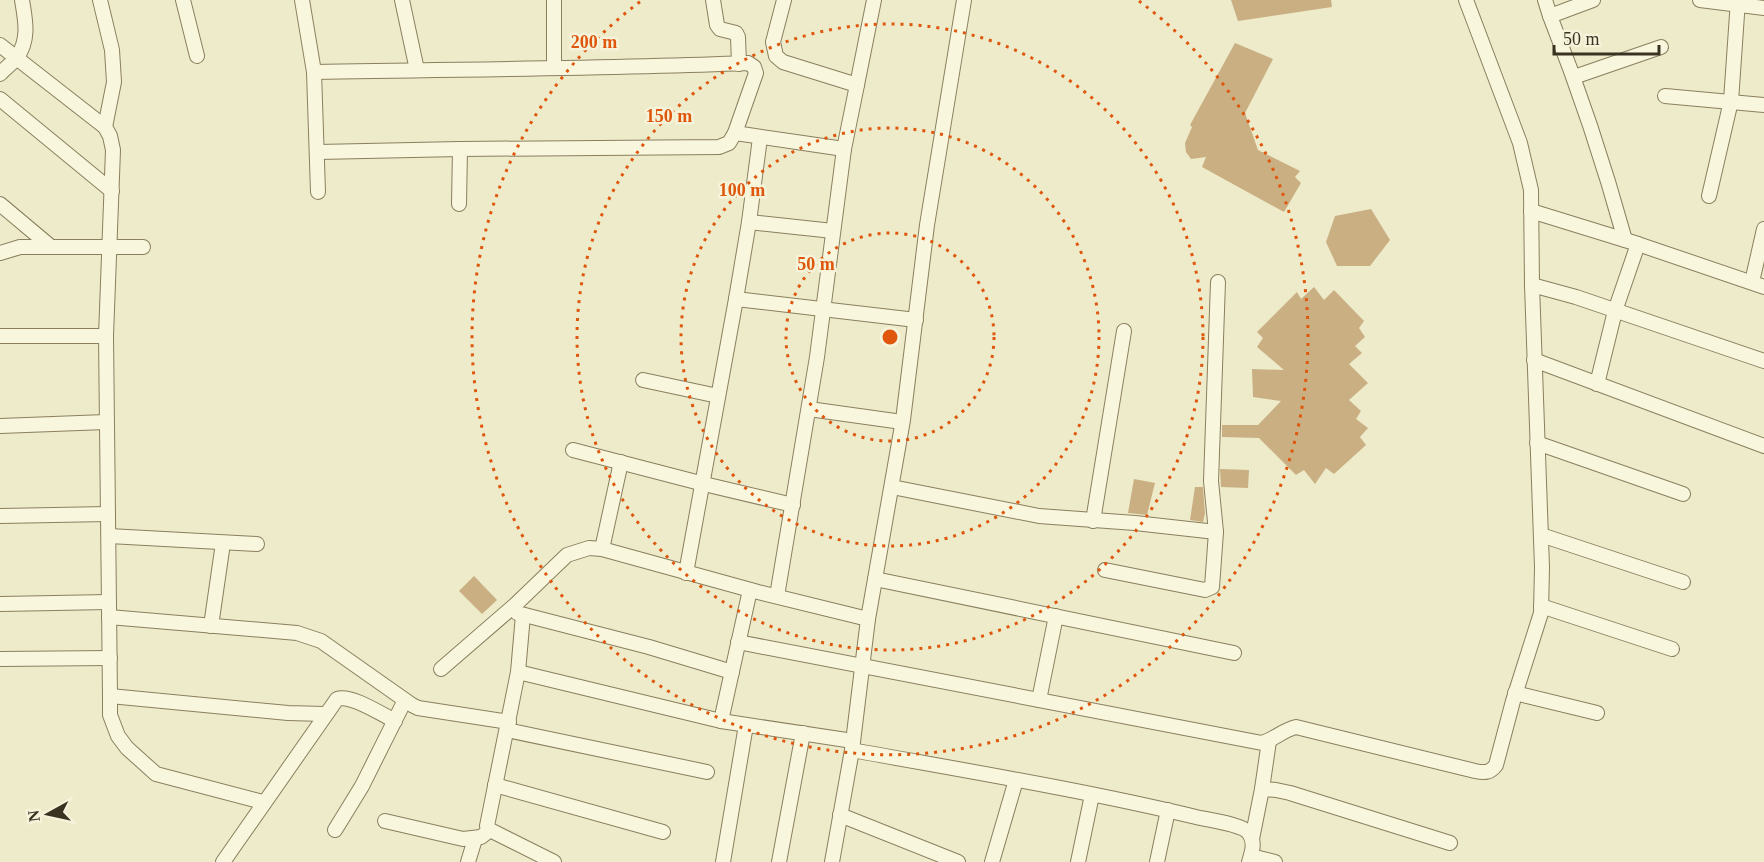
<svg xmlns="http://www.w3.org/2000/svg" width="1764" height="862" font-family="'Times New Roman',serif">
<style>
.building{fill:#caaf82}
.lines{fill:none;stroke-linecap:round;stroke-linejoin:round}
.street-casing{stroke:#8a7f5f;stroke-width:16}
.street{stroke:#f8f6dd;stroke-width:14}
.ring{fill:none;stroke:#df570d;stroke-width:3;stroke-dasharray:3 6}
.centre{fill:#df570d;stroke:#f5f3d9;stroke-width:3}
.ring-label{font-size:18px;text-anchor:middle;font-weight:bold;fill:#df570d;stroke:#f5f3d9;stroke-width:5;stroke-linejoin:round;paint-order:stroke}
</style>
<rect width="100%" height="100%" fill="#edebca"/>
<g class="building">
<polygon points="1231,0 1331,0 1332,7 1238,21"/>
<polygon points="1235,43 1273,59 1245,113 1258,150 1300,171 1295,177 1301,183 1284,212 1202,167 1206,157 1191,159 1186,152 1185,143 1192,127 1190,125"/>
<polygon points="1371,209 1390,240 1370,266 1337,266 1326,242 1335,216"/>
<polygon points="1314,287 1324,300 1334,290 1364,321 1359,328 1365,337 1355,346 1362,353 1349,364 1368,383 1349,400 1361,411 1356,419 1368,428 1360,437 1366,445 1334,474 1326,468 1315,484 1304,470 1296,475 1259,438 1222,437 1222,425 1258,425 1281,401 1253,397 1252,369 1284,370 1257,347 1263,338 1257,332 1297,292 1301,299"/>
<polygon points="1220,469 1249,470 1248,488 1221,487"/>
<polygon points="1134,479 1155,483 1147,515 1128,513"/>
<polygon points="1195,487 1203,487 1205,513 1203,522 1190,520"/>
<polygon points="474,576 497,600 482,614 459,591"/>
</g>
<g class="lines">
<defs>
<g id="street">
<polyline points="100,0 112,50 114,82 105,127"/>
<polyline points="183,0 197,56"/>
<polyline points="302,0 314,72 318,192"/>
<polyline points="402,0 417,70"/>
<polyline points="554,0 554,67"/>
<polyline points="713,0 717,25 720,29 736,33 738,37 739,64"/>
<polyline points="784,0 773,42 776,56 783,62 857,85 874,0"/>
<polyline points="1466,0 1520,143 1531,190 1532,285 1576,297 1764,361"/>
<polyline points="1545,0 1550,16"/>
<path d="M1593,0L1550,16C1579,89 1604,164 1625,240"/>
<polyline points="1700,0 1764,8"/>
<polyline points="0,45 105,127 110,136 113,150 106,336 110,696 110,715 118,736 127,748 156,774 263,802"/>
<path d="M314,72C458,69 603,69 748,63L754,67L756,73L735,133L729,143L719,147L460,149L459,204"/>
<path d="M0,74C5,68 13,63 17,57C30,39 25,19 22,0"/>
<polyline points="1574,77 1661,47"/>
<polyline points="1665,96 1764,105"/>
<polyline points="0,99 112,191"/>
<polyline points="735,133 844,149"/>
<polyline points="318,152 460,149"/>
<polyline points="1709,196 1731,101 1738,0"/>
<polyline points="0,204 50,246"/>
<polyline points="1531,211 1638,244 1764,287"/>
<polyline points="749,222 833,231"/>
<polyline points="0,253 20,247 143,247"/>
<polyline points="1752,282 1764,229"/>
<polyline points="736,299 916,320"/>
<polyline points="0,336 106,336"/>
<polyline points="1534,360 1764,446"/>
<polyline points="643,380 718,396"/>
<polyline points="1597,384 1615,311 1638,244"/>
<polyline points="809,409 902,422"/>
<polyline points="0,426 106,422"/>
<polyline points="1537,443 1683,494"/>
<polyline points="573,450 704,484 793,505"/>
<polyline points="892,487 1039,516 1135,523 1216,532 1211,481 1218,282"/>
<polyline points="0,516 108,514"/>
<polyline points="1093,521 1124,331"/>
<polyline points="1541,535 1683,582"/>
<polyline points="109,536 257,544"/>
<polyline points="602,549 621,462"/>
<polyline points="1105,570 1205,590 1212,587 1216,532"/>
<polyline points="686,573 736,299 749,222 760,138"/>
<polyline points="875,579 1234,653"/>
<polyline points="777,596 817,357 844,149 857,85"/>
<polyline points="0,604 109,602"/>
<polyline points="1541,606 1672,649"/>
<polyline points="517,613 649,647 732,672"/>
<polyline points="523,615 518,672 487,826 490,830 554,862"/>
<polyline points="109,617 297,633 321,641 412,705 418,708 509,722"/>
<polyline points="211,626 223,543"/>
<path d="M738,642L1262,743C1275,739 1283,730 1296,727L1475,771C1485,773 1490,773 1496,765L1513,701L1541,613L1542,567L1532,285"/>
<polyline points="0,659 110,658"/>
<polyline points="441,669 515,605 567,555 589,548 602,549 758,592 868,619"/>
<polyline points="518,672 721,721 853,741"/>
<polyline points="1515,693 1597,713"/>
<polyline points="110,696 288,713 324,714"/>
<polyline points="1039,700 1056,616"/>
<polyline points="721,721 750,590"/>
<polyline points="507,730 707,772"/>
<path d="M852,750C967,771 1083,790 1196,817C1208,820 1240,824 1248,832C1256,841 1252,852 1249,862"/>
<polyline points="495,785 663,832"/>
<polyline points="1262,789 1269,741"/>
<polyline points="840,815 958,862"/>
<polyline points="385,821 463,839 481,837 490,830"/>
<polyline points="335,830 362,786 404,702"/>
<polyline points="1252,839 1262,789 1276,790 1290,793 1450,843"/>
<polyline points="1251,856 1275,862"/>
<path d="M223,862L337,699C351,694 381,714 395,721"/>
<polyline points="468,862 475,839"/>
<polyline points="723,862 746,725"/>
<polyline points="779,862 803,733"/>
<polyline points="832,862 852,750 868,619 903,420 927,225 964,0"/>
<polyline points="992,862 1016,780"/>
<polyline points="1078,862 1092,795"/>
<polyline points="1157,862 1168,810"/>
</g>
</defs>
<use href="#street" class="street-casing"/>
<use href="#street" class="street"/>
</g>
<g class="ring">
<circle cx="890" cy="337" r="104"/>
<circle cx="890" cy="337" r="209"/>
<circle cx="890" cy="337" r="313"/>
<path d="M1139 1A418 418 0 1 1 641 1"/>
</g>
<circle cx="890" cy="337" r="9" class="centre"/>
<g class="ring-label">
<text x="594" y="48">200 m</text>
<text x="669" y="122">150 m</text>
<text x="742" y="196">100 m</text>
<text x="816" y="270">50 m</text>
</g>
<g transform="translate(48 814) rotate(262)" stroke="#f5f3d9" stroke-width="4.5" paint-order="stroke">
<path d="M0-4.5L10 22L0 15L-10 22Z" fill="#3b3322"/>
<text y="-9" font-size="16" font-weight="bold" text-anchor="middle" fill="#3b3322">N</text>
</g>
<path d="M1554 45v9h105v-9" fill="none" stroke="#3b3322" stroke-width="3"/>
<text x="1563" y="45" font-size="18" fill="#3b3322" stroke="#f5f3d9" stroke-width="4.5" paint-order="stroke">50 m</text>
</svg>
